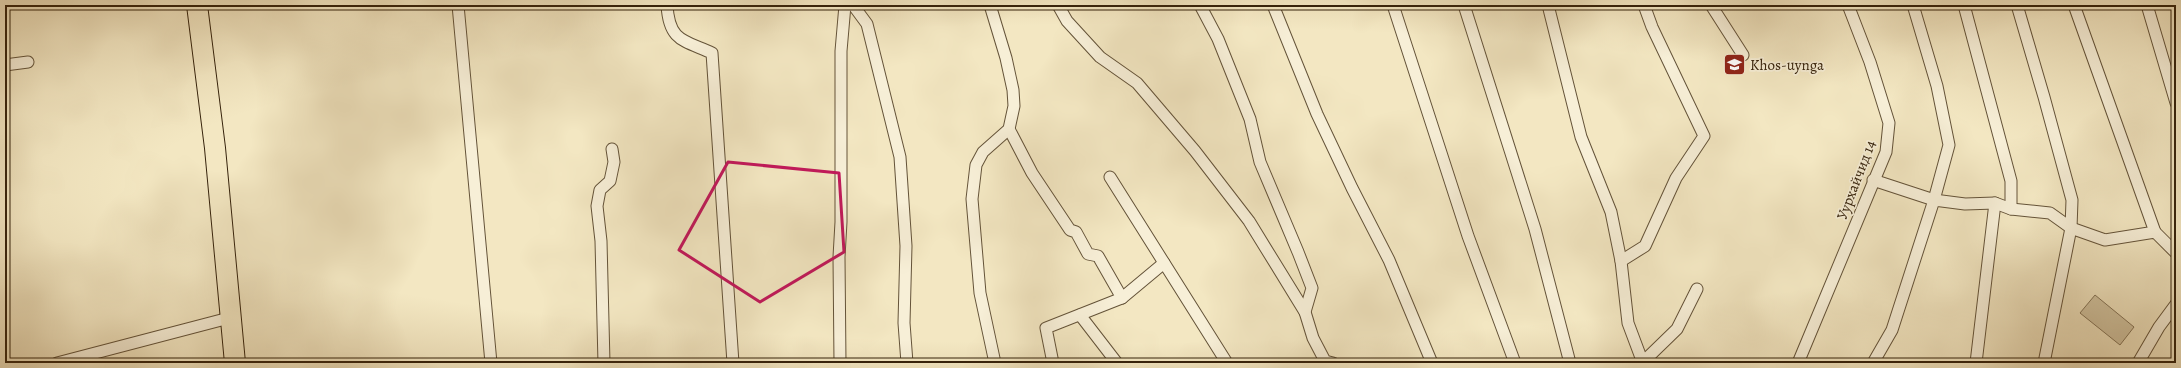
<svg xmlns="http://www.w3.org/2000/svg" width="2181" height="368" font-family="Alegreya,serif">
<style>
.green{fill:#d3c6a3;stroke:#847457}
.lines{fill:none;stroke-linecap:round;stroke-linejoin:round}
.street-casing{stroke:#645339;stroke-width:13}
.highway-casing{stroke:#35220b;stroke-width:22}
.street{stroke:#f7efd7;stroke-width:11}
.highway{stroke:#f3e7c2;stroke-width:20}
.marked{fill:none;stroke:#c2185b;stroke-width:3;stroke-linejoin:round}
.labels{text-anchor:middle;stroke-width:3.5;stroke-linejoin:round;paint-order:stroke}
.poi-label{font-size:15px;fill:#35220b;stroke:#f7efd7;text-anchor:start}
.street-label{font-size:15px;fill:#35220b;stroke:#f7efd7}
</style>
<rect width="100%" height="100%" fill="#f3e7c2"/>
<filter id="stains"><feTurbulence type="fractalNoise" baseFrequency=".005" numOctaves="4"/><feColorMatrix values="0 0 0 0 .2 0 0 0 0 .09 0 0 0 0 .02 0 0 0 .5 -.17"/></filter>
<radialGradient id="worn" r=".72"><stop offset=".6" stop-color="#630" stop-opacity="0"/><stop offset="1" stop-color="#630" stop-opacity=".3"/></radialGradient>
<polygon class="green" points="2095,295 2134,327 2120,345 2080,313"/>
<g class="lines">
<defs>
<g id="street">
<polyline points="458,5 491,363"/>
<path d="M667,5C669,41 683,40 712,53L733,363"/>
<polyline points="853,5 867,24 900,157 906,246 904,323 907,363"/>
<polyline points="990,5 1006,58 1013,90 1014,106 1009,129 983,152 976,165 972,199 980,293 995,363"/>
<polyline points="1058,5 1067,21 1100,57 1137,83 1195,151 1249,221 1305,312"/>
<polyline points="1200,5 1218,39 1250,119 1260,162 1298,252 1312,288 1305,312 1313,338 1325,361 1333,363"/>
<polyline points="1273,5 1317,114 1352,188 1389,260 1432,363"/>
<polyline points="1393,5 1468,236 1515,363"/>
<polyline points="1464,5 1535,229 1570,363"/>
<polyline points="1548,5 1581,137 1611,212 1621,261"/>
<polyline points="1711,5 1743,55"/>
<polyline points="1964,5 2011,181 2011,209"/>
<polyline points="2017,5 2044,97 2072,200 2071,228 2044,363"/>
<polyline points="2074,5 2155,232"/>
<polyline points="2147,5 2176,103"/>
<polyline points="5,65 28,62"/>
<polyline points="1009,129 1032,173 1070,230 1076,232 1088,254 1098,256 1122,298"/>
<polyline points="1110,177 1227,363"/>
<polyline points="1873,180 1934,200 1949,145 1937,86 1913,5"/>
<polyline points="1080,315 1117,363"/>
<polyline points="57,363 229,318"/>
<polyline points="604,363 601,241 597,206 600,190 610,181 614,162 612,149"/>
<polyline points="840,363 839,257 841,222 841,51 845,5"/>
<polyline points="1053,363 1046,328 1122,298 1164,263"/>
<polyline points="1642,363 1677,329 1697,289"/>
<polyline points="1643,363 1628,323 1621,261 1645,246 1676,178 1704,136 1652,27 1644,5"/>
<polyline points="1798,363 1886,152 1889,123 1870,62 1848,5"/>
<polyline points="1873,363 1892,330 1934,200 1965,204 1995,203 2011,209 2050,213 2071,228 2105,240 2155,232 2176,253"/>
<polyline points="1976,363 1995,203"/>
<polyline points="2138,363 2159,327 2176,304"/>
</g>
<polyline id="highway" points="197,5 215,148 235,363"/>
</defs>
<use href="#street" class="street-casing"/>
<use href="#highway" class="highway-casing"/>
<use href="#street" class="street"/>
<use href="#highway" class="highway"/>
</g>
<path class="marked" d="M728,162L839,173L844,252L760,302L679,250Z"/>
<defs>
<symbol id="school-square" viewBox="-11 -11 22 22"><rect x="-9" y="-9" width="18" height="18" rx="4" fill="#8f2418" stroke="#f7efd7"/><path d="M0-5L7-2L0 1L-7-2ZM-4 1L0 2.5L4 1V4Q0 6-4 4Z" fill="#fff"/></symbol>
</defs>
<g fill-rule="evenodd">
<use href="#school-square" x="1722" y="52" width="25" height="25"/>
</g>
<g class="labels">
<g class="poi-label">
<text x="1750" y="70">Khos-uynga</text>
</g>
<g class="street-label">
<text transform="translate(1856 180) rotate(-69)" y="5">Уурхайчид 14</text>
</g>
</g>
<rect width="2181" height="368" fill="none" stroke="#f3e7c2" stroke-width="20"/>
<rect x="6" y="6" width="2169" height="356" fill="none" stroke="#35220b" stroke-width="2"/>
<rect x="10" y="10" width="2161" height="348" fill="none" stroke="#35220b"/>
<rect width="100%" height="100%" filter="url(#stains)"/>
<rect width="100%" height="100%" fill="url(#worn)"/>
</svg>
